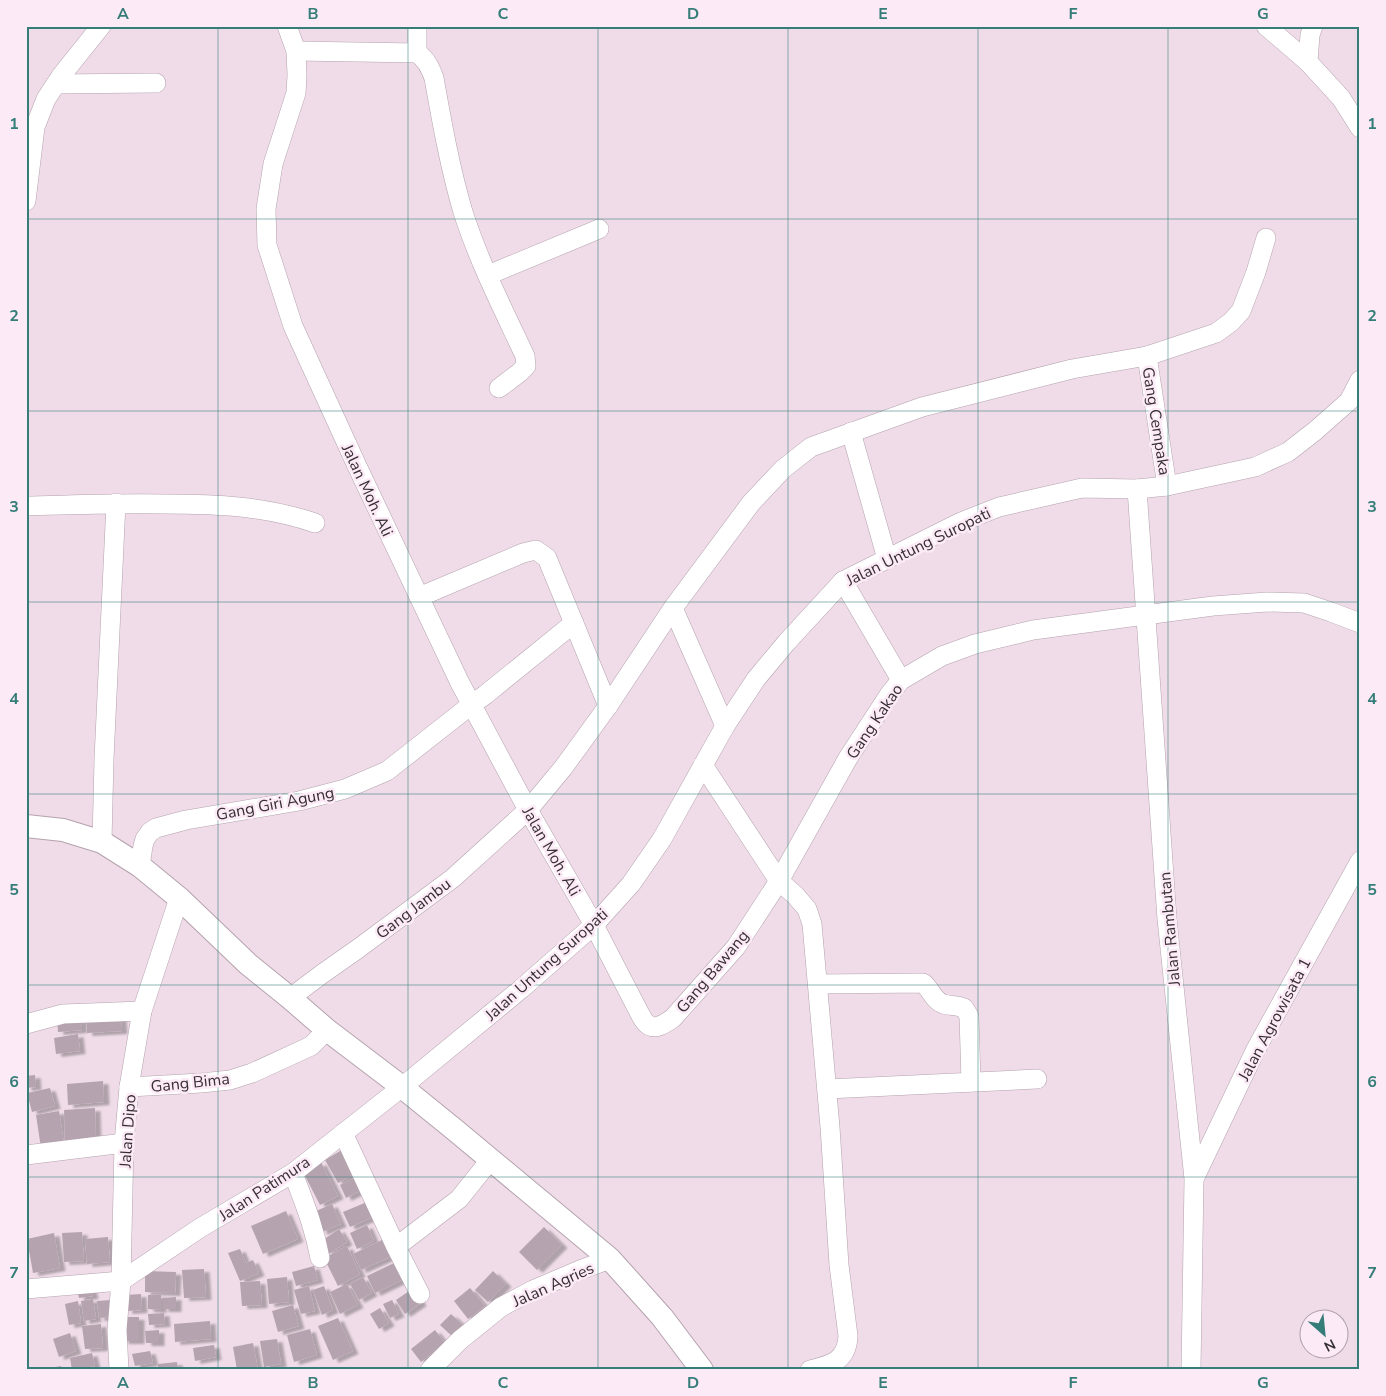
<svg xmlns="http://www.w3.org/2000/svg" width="1386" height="1396" font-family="'Nunito Sans',sans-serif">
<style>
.building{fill:#b5a3af;filter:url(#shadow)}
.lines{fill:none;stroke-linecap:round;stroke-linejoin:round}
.minor-casing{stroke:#b4a2ad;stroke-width:20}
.tertiary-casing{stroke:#b4a2ad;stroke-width:24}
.minor{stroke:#fff;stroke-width:19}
.tertiary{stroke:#fff;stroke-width:22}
.grid{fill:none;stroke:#357d78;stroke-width:1;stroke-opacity:0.55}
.labels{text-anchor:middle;stroke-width:5;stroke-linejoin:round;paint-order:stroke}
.street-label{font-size:16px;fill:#362f34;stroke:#fceaf6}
.neatline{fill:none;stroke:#357d78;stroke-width:2}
.grid-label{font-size:16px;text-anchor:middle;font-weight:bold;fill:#357d78}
</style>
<defs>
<filter id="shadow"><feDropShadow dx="5.5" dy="3" stdDeviation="1" flood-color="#0004"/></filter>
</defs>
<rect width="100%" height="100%" fill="#efdce8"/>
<g class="building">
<polygon points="121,1015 122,1031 87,1033 86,1017"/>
<polygon points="81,1016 82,1030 58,1032 57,1018"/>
<polygon points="78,1034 80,1051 56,1054 54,1038"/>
<polygon points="35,1075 36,1087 26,1088 26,1076"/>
<polygon points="103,1081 104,1102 68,1105 67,1084"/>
<polygon points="50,1088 55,1106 32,1112 27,1093"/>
<polygon points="95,1108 96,1141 65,1142 64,1110"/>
<polygon points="59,1111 64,1144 41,1148 36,1115"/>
<polygon points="345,1148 358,1172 338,1183 325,1160"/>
<polygon points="321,1162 338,1196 320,1205 303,1172"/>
<polygon points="356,1177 362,1190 346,1198 340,1185"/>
<polygon points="367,1202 373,1217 350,1227 343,1212"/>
<polygon points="332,1204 341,1224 322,1232 314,1212"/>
<polygon points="286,1211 298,1239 263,1254 251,1226"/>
<polygon points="367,1225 374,1241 357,1249 350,1233"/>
<polygon points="544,1227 562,1245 537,1270 519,1252"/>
<polygon points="339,1229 347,1242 329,1254 320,1242"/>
<polygon points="82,1232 84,1261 64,1262 62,1233"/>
<polygon points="54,1233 60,1268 33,1273 27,1239"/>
<polygon points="108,1237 110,1262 87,1264 85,1239"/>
<polygon points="382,1240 390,1257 361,1270 353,1254"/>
<polygon points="347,1246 360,1274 338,1286 324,1258"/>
<polygon points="240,1249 246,1263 253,1260 259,1273 240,1281 228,1253"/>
<polygon points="394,1263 402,1280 375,1293 367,1276"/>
<polygon points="314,1266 318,1280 296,1286 292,1272"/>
<polygon points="204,1269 206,1297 184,1298 182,1270"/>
<polygon points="145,1271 176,1272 175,1293 145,1292"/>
<polygon points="493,1271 506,1284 488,1302 475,1290"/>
<polygon points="287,1277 289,1302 269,1304 267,1279"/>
<polygon points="363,1277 372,1293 359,1300 350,1284"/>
<polygon points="260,1281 262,1305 242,1306 240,1282"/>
<polygon points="347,1284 358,1305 340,1314 330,1292"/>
<polygon points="309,1286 315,1311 301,1314 294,1290"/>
<polygon points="324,1286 333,1310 322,1315 313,1290"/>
<polygon points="91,1287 93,1296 79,1298 77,1289"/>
<polygon points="470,1288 485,1306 468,1319 454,1301"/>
<polygon points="412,1289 421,1303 405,1314 396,1300"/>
<polygon points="141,1294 142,1310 127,1311 126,1295"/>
<polygon points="148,1295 161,1295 161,1310 148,1309"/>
<polygon points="176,1297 176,1309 163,1309 163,1298"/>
<polygon points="93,1299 96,1319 84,1321 81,1301"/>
<polygon points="111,1300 112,1317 99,1318 97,1301"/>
<polygon points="392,1300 399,1314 390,1318 383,1304"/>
<polygon points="78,1301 81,1323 69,1325 65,1304"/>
<polygon points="293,1305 299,1326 278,1332 272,1311"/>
<polygon points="380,1308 389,1323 379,1329 370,1314"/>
<polygon points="164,1313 165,1324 149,1325 148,1314"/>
<polygon points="451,1314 464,1326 453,1337 440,1325"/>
<rect x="123" y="1317" width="16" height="24"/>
<polygon points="338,1318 353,1351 333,1360 318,1326"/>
<polygon points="210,1321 211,1339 175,1342 174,1324"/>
<polygon points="101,1324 103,1348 85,1349 82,1326"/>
<polygon points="310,1329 317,1355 294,1362 287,1335"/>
<polygon points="159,1330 159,1343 146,1343 145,1331"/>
<polygon points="435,1330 445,1343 421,1362 411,1349"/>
<polygon points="70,1333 76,1351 59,1357 53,1339"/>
<polygon points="277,1339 281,1364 264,1367 260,1341"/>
<polygon points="253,1343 258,1370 237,1370 233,1347"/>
<polygon points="214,1345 216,1357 195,1361 193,1348"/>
<polygon points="150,1351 153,1363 135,1366 132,1354"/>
<polygon points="92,1353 95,1366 72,1370 70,1358"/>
<polygon points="177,1362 178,1370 158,1370 158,1364"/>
<polygon points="61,1366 62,1370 45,1370 45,1369"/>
</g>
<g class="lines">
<defs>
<g id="minor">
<path d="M287,26L296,51L297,75L296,93L273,164L266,209L267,245L293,326L357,466L460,683L528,810L594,925L640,1014C642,1017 644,1022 647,1024C655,1031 666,1023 673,1018L736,947L779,881L848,758L889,695L901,680L942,656L975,644L1033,630L1213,606L1267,602L1304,603L1331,612L1360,623"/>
<polyline points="1266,26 1308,62"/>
<polyline points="1313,26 1310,35 1308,62 1341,98 1360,128"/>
<path d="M296,51L417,53C426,59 430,67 434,78C442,123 450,168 463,212C479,262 503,309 525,356L526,366L519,373L499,388"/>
<polyline points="417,53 417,26"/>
<polyline points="56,84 156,83"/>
<polyline points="26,201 35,127 46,99 61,76 101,26"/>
<polyline points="488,275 599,229"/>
<polyline points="1147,356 1167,486"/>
<polyline points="851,432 887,559"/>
<polyline points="1137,489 1167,919 1194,1179 1191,1370"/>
<path d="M26,506C72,505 118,503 164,504C217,504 265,506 315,523"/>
<polyline points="843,581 901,680"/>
<polyline points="419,597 523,553 536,550 547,558 608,706"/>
<polyline points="673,608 725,726"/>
<path d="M703,765L779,881L795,895L807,909L812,924L830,1127L839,1265L848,1336C847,1361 831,1365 810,1370"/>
<polyline points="102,842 104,759 116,503"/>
<polyline points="140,866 143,846 145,839 150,832 156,828 186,820 299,801 345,789 387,771 471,705 485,695 574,623"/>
<path d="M818,984L923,983C930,988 933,1000 943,1004C950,1006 957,1005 964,1008L969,1016L971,1082"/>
<polyline points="290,998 322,974 359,948 453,878 528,810 563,768 608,706 673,608 751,503 783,469 811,447 922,407 1072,369 1147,356 1216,333 1231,322 1241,311 1256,272 1266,238"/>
<polyline points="26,1024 63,1014 142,1011"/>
<polyline points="129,1087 201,1083 230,1080 252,1073 311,1046 327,1030"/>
<polyline points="827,1089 1037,1079"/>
<polyline points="343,1133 396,1247 420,1294"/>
<polyline points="26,1155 124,1143"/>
<path d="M293,1173C304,1202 314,1226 320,1258"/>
<polyline points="1195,1177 1256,1049 1360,861"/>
<polyline points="396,1247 459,1199 491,1159"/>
<polyline points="26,1289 121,1281 200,1228 293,1173 402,1087 521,989 594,925 631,884 662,839 725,726 756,679 786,643 843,581 961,522 999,507 1082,488 1137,489 1167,486 1255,467 1288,452 1315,431 1349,401 1360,380"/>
<polyline points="119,1370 117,1330 121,1281 124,1143 129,1087 142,1011 179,898"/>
<polyline points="430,1370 460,1340 501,1307 533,1290 580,1270 610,1259"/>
</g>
<polyline id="tertiary" points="26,826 63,830 102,842 140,866 179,898 248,964 290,998 327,1030 402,1087 455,1130 610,1259 662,1317 702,1370"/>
</defs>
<use href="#minor" class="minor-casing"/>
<use href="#tertiary" class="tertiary-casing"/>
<use href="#minor" class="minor"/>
<use href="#tertiary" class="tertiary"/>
</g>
<path class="grid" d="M218,26V1370M408,26V1370M598,26V1370M788,26V1370M978,26V1370M1168,26V1370M26,219H1360M26,411H1360M26,602H1360M26,794H1360M26,985H1360M26,1177H1360"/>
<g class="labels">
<g class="street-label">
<text transform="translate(1157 421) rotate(81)" y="6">Gang Cempaka</text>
<text transform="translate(368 490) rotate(65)" y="6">Jalan Moh. Ali</text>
<text transform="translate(918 546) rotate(-26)" y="6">Jalan Untung Suropati</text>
<text transform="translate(874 721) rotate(-56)" y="6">Gang Kakao</text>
<text transform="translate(275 803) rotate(-11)" y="6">Gang Giri Agung</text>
<text transform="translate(552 851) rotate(60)" y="6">Jalan Moh. Ali</text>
<text transform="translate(413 908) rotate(-37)" y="6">Gang Jambu</text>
<text transform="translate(1169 929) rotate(-95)" y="6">Jalan Rambutan</text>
<text transform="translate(546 964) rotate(-42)" y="6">Jalan Untung Suropati</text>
<text transform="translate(712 971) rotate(-50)" y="6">Gang Bawang</text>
<text transform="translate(1274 1019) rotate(-62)" y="6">Jalan Agrowisata 1</text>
<text transform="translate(190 1082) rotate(-6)" y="6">Gang Bima</text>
<text transform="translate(127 1131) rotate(-86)" y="6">Jalan Dipo</text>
<text transform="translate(264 1188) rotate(-33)" y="6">Jalan Patimura</text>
<text transform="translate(553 1284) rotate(-24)" y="6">Jalan Agries</text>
</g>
</g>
<rect width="1386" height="1396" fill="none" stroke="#fceaf6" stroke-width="55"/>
<g transform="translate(1324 1334) rotate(153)"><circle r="24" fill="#fceaf6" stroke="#ad9fa8"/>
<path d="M0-4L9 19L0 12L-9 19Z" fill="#357d78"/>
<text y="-8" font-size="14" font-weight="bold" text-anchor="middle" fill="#362f34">N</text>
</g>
<rect x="28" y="28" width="1330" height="1340" class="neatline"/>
<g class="grid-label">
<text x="123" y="19">A</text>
<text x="313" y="19">B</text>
<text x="503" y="19">C</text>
<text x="693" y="19">D</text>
<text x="883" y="19">E</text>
<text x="1073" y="19">F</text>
<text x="1263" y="19">G</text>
<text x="14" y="129">1</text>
<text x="1372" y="129">1</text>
<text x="14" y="321">2</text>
<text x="1372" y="321">2</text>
<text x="14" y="512">3</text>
<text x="1372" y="512">3</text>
<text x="14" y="704">4</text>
<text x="1372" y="704">4</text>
<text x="14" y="895">5</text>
<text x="1372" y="895">5</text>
<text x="14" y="1087">6</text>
<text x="1372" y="1087">6</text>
<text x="14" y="1278">7</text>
<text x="1372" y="1278">7</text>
<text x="123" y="1388">A</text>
<text x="313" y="1388">B</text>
<text x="503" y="1388">C</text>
<text x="693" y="1388">D</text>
<text x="883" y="1388">E</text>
<text x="1073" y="1388">F</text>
<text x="1263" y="1388">G</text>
</g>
</svg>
